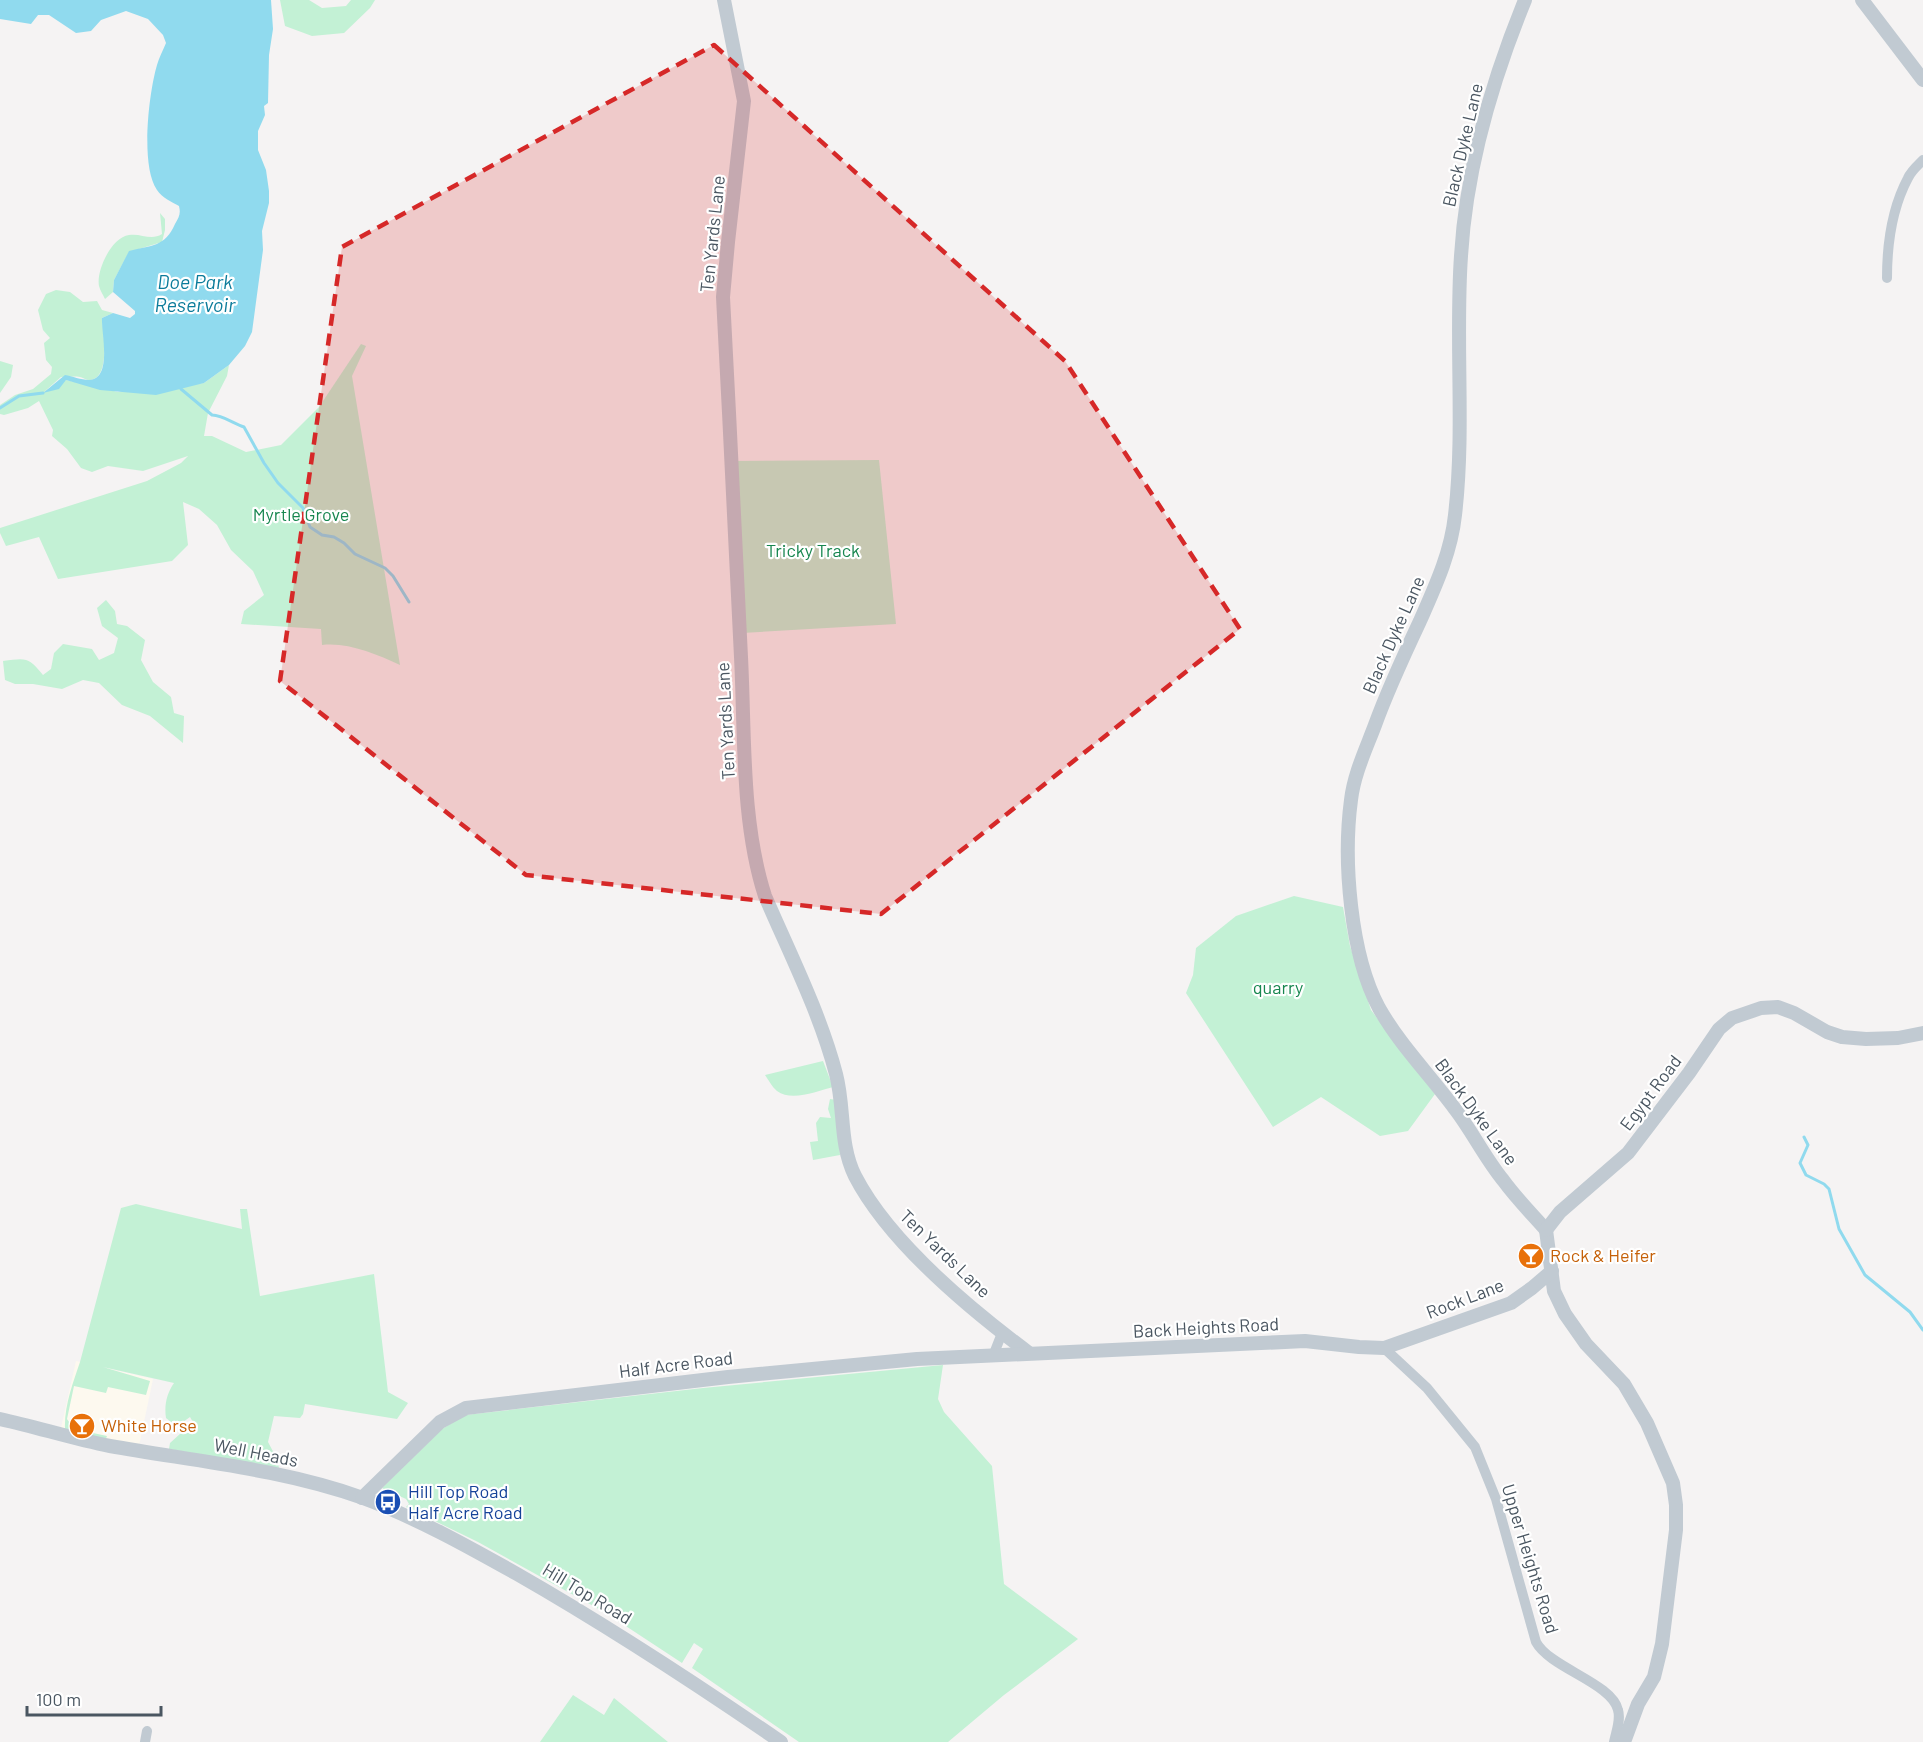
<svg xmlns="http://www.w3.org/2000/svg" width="1923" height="1742" font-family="Barlow,sans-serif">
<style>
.commercial{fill:#fdf9ef}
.green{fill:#c3f1d5}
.water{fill:#90daee}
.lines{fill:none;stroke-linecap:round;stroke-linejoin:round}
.stream{stroke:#90daee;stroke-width:3}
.minor{stroke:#c1cad2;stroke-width:10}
.tertiary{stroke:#c1cad2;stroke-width:14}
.marked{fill:#d62828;fill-opacity:0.2;stroke:#d62828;stroke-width:4.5;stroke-dasharray:12 8;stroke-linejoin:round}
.labels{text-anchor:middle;stroke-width:4.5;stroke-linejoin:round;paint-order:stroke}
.street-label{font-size:18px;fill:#4a5661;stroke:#fff}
.park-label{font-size:18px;fill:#17864f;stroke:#fff}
.food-label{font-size:18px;fill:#c56008;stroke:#fff;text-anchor:start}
.transit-label{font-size:18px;fill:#164399;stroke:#fff;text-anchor:start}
.water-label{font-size:20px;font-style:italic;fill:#0c7c9b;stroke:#fff}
</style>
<rect width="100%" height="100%" fill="#f5f3f3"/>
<polygon class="commercial" points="76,1361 153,1379 139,1446 61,1428"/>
<g class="green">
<polygon points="280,0 309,0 322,8 346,6 351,0 375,0 370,8 344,33 312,36 285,26"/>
<path d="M160,213L165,219V230L162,242L129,252L114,280L113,292L105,299C103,295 100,290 99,286C96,270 112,237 129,235C141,233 151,241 162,234Z"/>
<path d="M56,290L70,292L83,302L97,301L102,310L113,313L102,318C103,332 111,378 90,380C85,380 85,378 80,377C74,376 67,377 61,377L44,392L66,380L118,392L204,383L229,365L227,376L208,413L204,436H212L246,452L281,445L319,407L361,344L366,346L352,376L400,665C376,654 348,642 322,645L321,629L241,624L244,611L264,595L253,571L231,550L217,525L199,509L183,502L188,545L172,561L58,579L39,537L6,546L0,533V528L147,481L181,463L188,456L143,471L108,466L92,472L81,468L67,449L52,436L53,430L39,401L28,408L4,415L0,414V405L15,395L33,389L51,374L52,367L46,360L44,343L50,338L43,330L38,310L46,294Z"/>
<polygon points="0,361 13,365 11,377 0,393"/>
<polygon points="879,460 896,624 742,633 732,461"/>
<path d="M106,600L115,611L117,624L127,626L145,640L141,660L153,682L171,697L174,713L184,716L183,743L150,716L122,705L99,683L83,680L62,689L33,684H15L5,680L3,661C27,658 28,657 43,675L51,669L54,653L63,644L92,649L99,660L114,653L118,638L102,626L97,608Z"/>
<polygon points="1294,896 1343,907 1350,946 1371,1010 1435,1094 1408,1131 1380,1136 1321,1097 1273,1127 1186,993 1193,975 1196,948 1236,916"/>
<path d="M823,1061L833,1087C817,1091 792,1102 777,1091C772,1087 768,1079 765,1075Z"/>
<polygon points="830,1099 837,1100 840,1155 813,1160 810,1142 818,1141 816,1123 820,1117 831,1118 828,1109"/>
<path d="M136,1204L242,1229L240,1209H247L260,1296L374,1274L388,1392L408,1403L397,1419L305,1404L303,1414L300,1418L274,1416L268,1442L276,1457L279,1468L169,1449L170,1443L181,1433H187L193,1430L194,1424L190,1417L183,1422L172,1423L166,1418C164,1405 167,1393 174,1383L103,1367L150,1381L146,1395L108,1387L106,1393L74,1386L67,1419L69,1422L70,1428L107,1436L105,1441L65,1429C64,1406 73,1383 80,1362L121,1208Z"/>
<polygon points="943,1365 938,1399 944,1412 992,1466 1004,1584 1078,1639 1004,1695 948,1742 799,1742 692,1668 703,1649 694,1643 682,1663 606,1613 478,1542 406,1507 409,1504 406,1499 382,1488 442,1429 465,1415 703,1388"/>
<polygon points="573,1695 604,1715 614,1698 668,1742 540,1742"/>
</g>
<path class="water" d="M0,0H271L273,29L269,55L268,103L264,106L265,115L258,131V150L266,170L269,191V203L262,231L263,250L252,332L245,346L229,365L204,383L156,395L100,390L66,380L59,389L43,393L65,375C72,376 81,380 89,380C113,379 101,332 102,318L113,313L130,318L135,314V311L113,292L114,280L129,251C152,245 165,247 175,224C179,217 181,214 179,206C172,202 162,198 157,190C140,166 149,92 157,65C159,58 163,50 166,43L163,35L148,19L126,11L101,20L91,31L76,33L49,15H38L31,24L0,19Z"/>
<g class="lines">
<g class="stream">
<path d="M181,389L212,415C223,415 234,424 244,427L264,463L278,483L303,508L310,527L322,535L334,537L344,543L355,554L385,568L393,576L409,602"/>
<polyline points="0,408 19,396 43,393"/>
<polyline points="1804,1137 1808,1145 1800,1163 1806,1175 1824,1184 1829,1189 1839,1229 1865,1275 1910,1312 1923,1330"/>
</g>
<g class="minor">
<path d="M1887,278C1887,245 1892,208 1908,178C1911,171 1918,165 1923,160"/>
<path d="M1384,1348L1427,1388L1475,1447L1496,1499L1536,1642C1550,1668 1612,1683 1618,1710C1621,1720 1616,1732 1614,1742"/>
<polyline points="993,1356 1002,1333"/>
<polyline points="145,1742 147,1731"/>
</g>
<g class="tertiary">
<path d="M724,0L744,101L728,242L723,297C729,417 736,537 741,657C745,734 741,822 765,896C790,954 820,1013 836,1074C845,1108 839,1144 855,1176C889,1242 970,1309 1029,1353"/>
<path d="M1525,0C1492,81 1466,169 1461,256C1455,342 1465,429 1455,515C1451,553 1435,587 1420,621C1404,655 1388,689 1375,725C1366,749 1354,774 1351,800C1343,860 1350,954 1379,1008C1400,1045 1430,1075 1455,1109C1472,1131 1485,1158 1503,1180C1516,1198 1532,1214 1546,1230"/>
<polyline points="1862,0 1923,80"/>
<polyline points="1546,1230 1554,1291 1565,1314 1586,1344 1624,1384 1647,1423 1673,1483 1676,1505 1676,1530 1662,1644 1654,1677 1638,1704 1624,1742"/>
<polyline points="1546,1230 1560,1212 1628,1153 1689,1073 1719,1029 1732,1018 1761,1008 1778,1007 1794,1013 1827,1032 1842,1037 1866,1039 1898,1038 1923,1033"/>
<path d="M0,1419C37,1427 73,1439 110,1446C194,1461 282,1469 363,1498C417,1518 467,1546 517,1574C608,1626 695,1683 781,1742"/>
<polyline points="362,1498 440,1422 466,1408 728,1377 917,1359 1305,1341 1359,1347 1384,1348 1511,1303 1532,1288 1552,1271"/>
</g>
</g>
<path class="marked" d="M714,45L1065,361L1240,629L881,914L526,875L280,681L342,247Z"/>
<defs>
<symbol id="bar-disc" viewBox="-11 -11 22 22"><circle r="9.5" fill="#e8710a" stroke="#fff"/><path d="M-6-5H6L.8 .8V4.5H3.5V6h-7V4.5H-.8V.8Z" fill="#fff"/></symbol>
<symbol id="bus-disc" viewBox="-11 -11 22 22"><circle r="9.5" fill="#1a4fb4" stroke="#fff"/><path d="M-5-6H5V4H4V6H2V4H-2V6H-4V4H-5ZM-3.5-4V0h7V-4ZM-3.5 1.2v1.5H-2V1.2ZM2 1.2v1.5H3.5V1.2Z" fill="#fff"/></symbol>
</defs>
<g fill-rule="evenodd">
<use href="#bar-disc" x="1516" y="1241" width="30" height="30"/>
<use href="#bar-disc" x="67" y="1411" width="30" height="30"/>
<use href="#bus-disc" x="373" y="1487" width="30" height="30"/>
</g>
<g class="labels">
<g class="street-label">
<text transform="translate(1463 145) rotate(-77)" y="6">Black Dyke Lane</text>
<text transform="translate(713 234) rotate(-84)" y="6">Ten Yards Lane</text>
<text transform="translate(1394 635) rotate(-66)" y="6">Black Dyke Lane</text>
<text transform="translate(726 721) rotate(-93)" y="6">Ten Yards Lane</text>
<text transform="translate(1651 1093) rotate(-53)" y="6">Egypt Road</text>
<text transform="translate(1476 1112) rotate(54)" y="6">Black Dyke Lane</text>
<text transform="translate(945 1254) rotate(44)" y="6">Ten Yards Lane</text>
<text transform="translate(1465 1299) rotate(-21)" y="6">Rock Lane</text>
<text transform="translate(1206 1328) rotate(-3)" y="6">Back Heights Road</text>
<text transform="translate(676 1365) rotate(-7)" y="6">Half Acre Road</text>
<text transform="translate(256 1453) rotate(11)" y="6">Well Heads</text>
<text transform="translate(1530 1559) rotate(73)" y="6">Upper Heights Road</text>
<text transform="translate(587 1594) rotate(31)" y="6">Hill Top Road</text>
</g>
<g class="park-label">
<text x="301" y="521">Myrtle Grove</text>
<text x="813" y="557">Tricky Track</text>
<text x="1278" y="994">quarry</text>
</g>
<g class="food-label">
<text x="1550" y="1262">Rock &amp; Heifer</text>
<text x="101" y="1432">White Horse</text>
</g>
<g class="transit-label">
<text x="408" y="1498">Hill Top Road<tspan x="408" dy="21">Half Acre Road</tspan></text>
</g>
<g class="water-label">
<text x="195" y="289">Doe Park<tspan x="195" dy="23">Reservoir</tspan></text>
</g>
</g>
<path d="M27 1706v9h134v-9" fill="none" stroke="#4a5661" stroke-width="3"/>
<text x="36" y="1706" font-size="18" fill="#4a5661" stroke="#ffffff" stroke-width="4.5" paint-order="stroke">100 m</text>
</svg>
